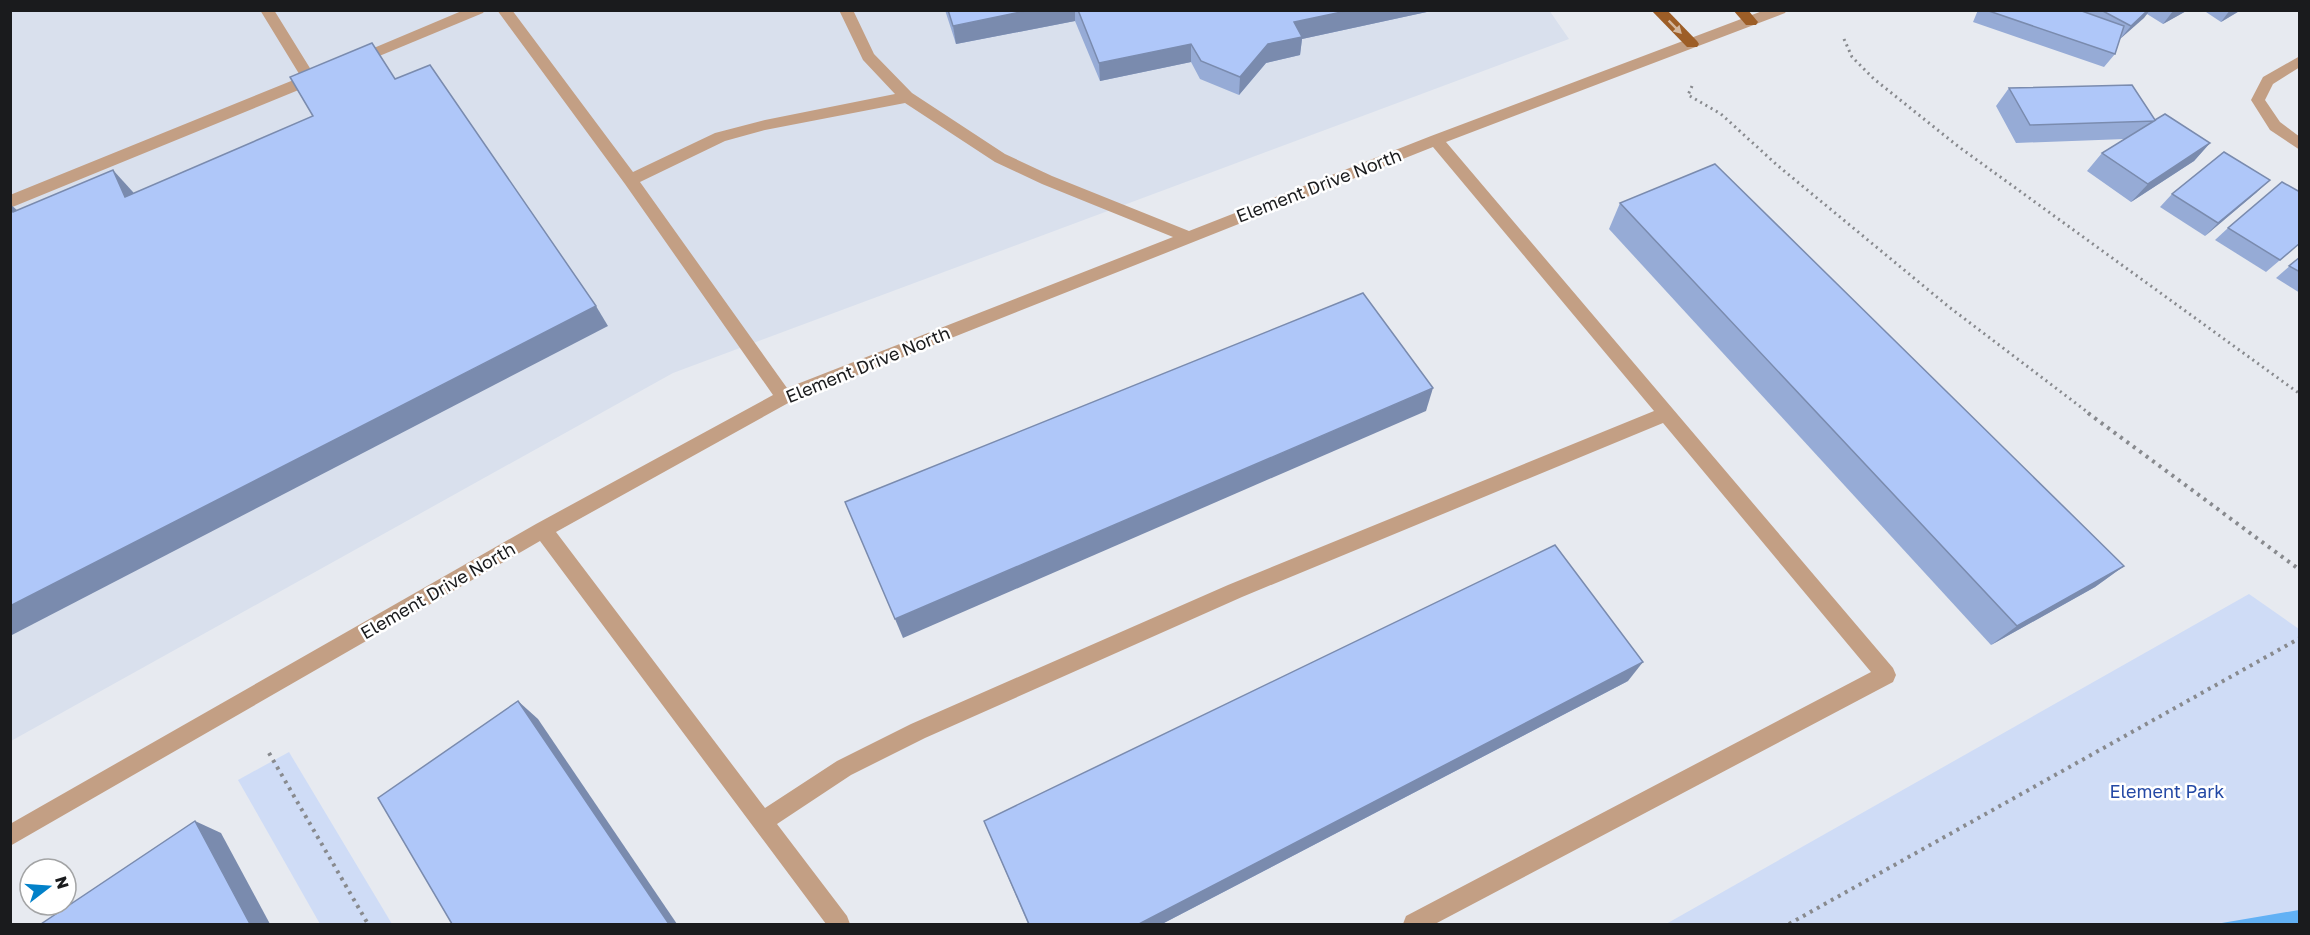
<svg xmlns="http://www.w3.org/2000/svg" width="2310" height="935" font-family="'Golos Text',sans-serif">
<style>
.built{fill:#d9e0ed}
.green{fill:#cfdcf6}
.water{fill:#62b1f5}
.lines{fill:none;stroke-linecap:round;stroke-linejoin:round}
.path-far1{stroke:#888a8e;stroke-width:3;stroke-dasharray:2 4;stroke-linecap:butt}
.path{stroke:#888a8e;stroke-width:4;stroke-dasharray:3 5;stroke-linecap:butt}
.minor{fill:#c39f84;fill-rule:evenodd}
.major{fill:#9d5e27;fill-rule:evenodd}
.wall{fill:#96abd6}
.shaded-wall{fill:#7a8bae}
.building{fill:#afc7f9;stroke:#7a8bae;stroke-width:1.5}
.oneway{fill:#d3b79e}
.labels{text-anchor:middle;stroke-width:5;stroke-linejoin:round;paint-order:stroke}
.street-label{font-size:18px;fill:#1a1b1d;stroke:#fff}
.park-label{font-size:18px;fill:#2348a5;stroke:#fff}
</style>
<rect width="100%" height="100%" fill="#e7eaf0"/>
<polygon class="built" points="1549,10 1569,39 673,373 11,741 11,11"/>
<g class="green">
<polygon points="2249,594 2299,629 2299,924 1666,924"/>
<polygon points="289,752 392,924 320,924 238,780"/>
</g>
<polygon class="water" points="2299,910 2299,924 2216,924"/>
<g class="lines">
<g class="path-far1">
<polyline points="1844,39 1852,57 1874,79 1959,147 2300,394"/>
<polyline points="1692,86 1688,95 1721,114 1777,165 1949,307 2090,414"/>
</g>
<g class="path">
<polyline points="2088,413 2300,570"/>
<polyline points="269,753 368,924"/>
<polyline points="1789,924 2300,638"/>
</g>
<g class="minor">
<polygon points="260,10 274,10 313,73 323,72 325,76 323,80 10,208 10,195 301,77"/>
<polygon points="464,10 485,10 483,13 360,64 355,66 348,61 350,58"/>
<path d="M497,10H512L633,172L715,133L765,120L895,94L863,60L839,10H853L874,54L912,93L1005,154L1052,176L1189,231L1431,136L1765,10H1787L1785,13L1446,142L1893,668L1896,675L1893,682L1435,924H1403L1406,916L1871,672L1663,423L1242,597L925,738L851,775L777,824L847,916L850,924H826L540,541L10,846V824L536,524L773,395L625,184ZM905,103L995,162L1042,184L1173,237L787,388L640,182L725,141L765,130ZM1433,147L1654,411L1228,585L911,724L837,761L765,808L556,532L790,402Z"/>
<polygon points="2300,56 2300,67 2273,84 2265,100 2280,122 2300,137 2300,150 2270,130 2251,100 2263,77"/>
</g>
<g class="major">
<polygon points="1651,10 1667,10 1697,41 1699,44 1697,47 1687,47"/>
<polygon points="1733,10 1748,10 1758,22 1756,25 1746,25"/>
</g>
</g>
<g class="wall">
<polygon points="945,10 1436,10 1302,39 1300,55 1266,63 1239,95 1200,79 1191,62 1100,81 1075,21 956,44"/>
<polygon points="1978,10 2188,10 2163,24 2147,14 2120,39 2115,54 2104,67 1973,22"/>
<polygon points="2203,10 2241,10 2221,22"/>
<polygon points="2009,88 2155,120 2210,143 2194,161 2131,202 2087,171 2102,153 2125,139 2016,143 1996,106"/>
<polygon points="2257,192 2205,236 2160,207 2172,194"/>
<polygon points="1620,203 2124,566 2095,587 1991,645 1609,229"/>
<polygon points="2228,228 2300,243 2266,272 2215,240"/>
<polygon points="2300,257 2300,293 2276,278"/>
<polygon points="1628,681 1162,924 1028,924 984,821"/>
</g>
<g class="shaded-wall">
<polygon points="1030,10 1075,10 1075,21 956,44 953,26"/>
<polygon points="1351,10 1436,10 1302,39 1300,55 1266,63 1239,95 1240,77 1268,44 1294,22"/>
<polygon points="2148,10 2150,10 2144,18 2120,39 2131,26"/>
<polygon points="2175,10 2188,10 2163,24 2173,11"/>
<polygon points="2230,10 2241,10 2221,22"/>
<polygon points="1191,44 1191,62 1100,81 1099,63"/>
<polygon points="2210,143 2194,161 2131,202 2148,184"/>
<polygon points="113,170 133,192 146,218 125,197"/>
<polygon points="2270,180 2257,192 2205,236 2218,223"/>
<polygon points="10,204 33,224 13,212"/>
<polygon points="596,306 608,326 10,636 10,606"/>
<polygon points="1433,388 1426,411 903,638 895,619"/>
<polygon points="2124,566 2095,587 1991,645 2017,626"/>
<polygon points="1643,662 1628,681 1162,924 1139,924"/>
<polygon points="518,701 538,719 677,924 669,924"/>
<polygon points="195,821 221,833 270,924 250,924"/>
</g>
<g class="building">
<polygon points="948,10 1030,10 953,26"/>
<polygon points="1078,10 1351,10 1294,22 1302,37 1268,44 1240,77 1201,61 1191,44 1099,63"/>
<polygon points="1986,10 2079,10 2124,26 2115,54"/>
<polygon points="2101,10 2148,10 2131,26"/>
<polygon points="372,43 395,79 430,65 596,306 10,606 10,205 13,212 113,170 125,197 313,116 290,77"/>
<polygon points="2132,85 2155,120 2165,114 2210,143 2148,184 2102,153 2154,121 2030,125 2009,88"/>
<polygon points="2224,152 2270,180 2218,223 2172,194"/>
<polygon points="1715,164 2124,566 2017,626 1620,203"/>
<polygon points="2282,182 2300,192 2300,243 2280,260 2228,228"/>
<polygon points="2300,257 2300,272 2289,266"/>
<polygon points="1363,293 1433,388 895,619 845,502"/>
<polygon points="1555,545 1643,662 1139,924 1029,924 984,821"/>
<polygon points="518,701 669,924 452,924 378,798"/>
<polygon points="195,821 250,924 41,924"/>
</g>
<defs><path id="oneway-solid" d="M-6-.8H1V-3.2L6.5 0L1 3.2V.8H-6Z" transform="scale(1.5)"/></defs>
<use class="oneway" href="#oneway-solid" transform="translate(1675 27) rotate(45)"/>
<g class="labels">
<g class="street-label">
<text transform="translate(1319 186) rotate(-21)" y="6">Element Drive North</text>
<text transform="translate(868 365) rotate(-22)" y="6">Element Drive North</text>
<text transform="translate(438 591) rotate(-30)" y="6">Element Drive North</text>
</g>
<g class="park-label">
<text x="2167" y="798">Element Park</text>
</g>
</g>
<rect width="2310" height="935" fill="none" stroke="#1a1b1d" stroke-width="24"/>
<g transform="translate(48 887) rotate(73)"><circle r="28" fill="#ffffff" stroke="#a3a4a5" stroke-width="1.5"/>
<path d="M0-4.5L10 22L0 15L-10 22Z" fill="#0281c9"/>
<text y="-9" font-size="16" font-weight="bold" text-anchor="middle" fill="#1a1b1d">N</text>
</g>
</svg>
